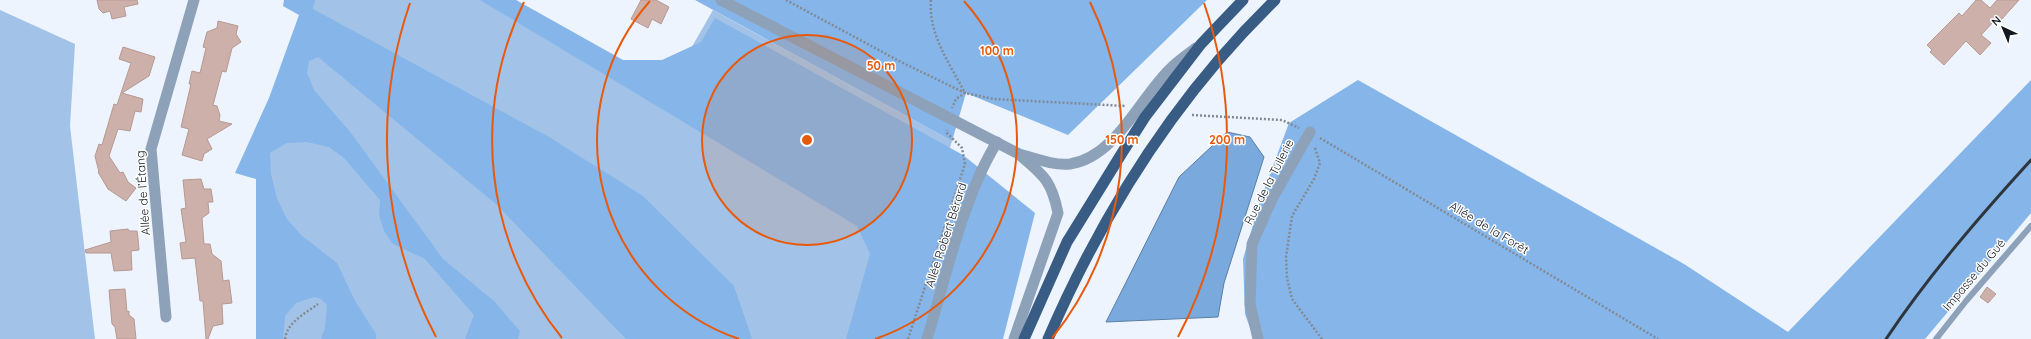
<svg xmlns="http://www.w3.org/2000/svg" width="2031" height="339" font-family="Quicksand,sans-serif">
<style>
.green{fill:#a2c3e7}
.forest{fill:#85b5e9}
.water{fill:#7aaadd;stroke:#5a7ea4}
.building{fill:#ceb0aa;stroke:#b69993}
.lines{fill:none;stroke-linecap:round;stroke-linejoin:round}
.path{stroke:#838a92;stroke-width:2.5;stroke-dasharray:2 2;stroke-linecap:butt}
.service{stroke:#8da1b8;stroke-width:6}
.minor{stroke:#8da1b8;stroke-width:11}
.primary{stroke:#385c84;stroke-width:11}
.rail{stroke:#2e353c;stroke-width:3}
.ring{fill:none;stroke:#e8590c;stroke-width:2}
.labels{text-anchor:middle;stroke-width:3;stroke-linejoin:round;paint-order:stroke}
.street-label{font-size:12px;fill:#10171e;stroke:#fff}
.centre{fill:#e8590c;stroke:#fff;stroke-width:2}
.ring-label{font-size:12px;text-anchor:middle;font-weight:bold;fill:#e8590c;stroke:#fff;stroke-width:3;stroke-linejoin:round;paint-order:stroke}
</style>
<rect width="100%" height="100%" fill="#edf4fd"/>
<g class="green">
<polygon points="308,0 493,0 666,92 713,10 952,141 889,339 269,339 265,167"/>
<polygon points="0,10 75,44 70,126 95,339 0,339"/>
</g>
<g class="forest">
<polygon points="284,0 315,0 313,9 549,137 643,196 734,286 752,339 626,339 496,204 318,57 309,61 307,73 314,90 351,133 443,259 494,301 520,331 518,339 465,339 474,315 425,259 393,244 384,231 379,215 380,200 344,158 329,147 307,142 287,143 270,153 271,174 277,199 287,219 301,235 337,263 355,301 376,334 376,339 321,339 325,328 327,305 321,299 314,297 296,303 285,316 283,339 256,339 256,179 235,173 269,98 299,15 283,6"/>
<polygon points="480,0 516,0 623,60 662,60 701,42 715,18 963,155 1035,213 1003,339 846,339 870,254 857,226"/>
<polygon points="695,0 1207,0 1068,135 966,93 952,141"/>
<polygon points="1358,80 1684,264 1788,332 2031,80 2031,213 1925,339 1254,339 1245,314 1243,259 1260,201 1289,123"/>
</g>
<polygon class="water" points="1227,132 1250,137 1264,157 1224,283 1218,317 1106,322 1179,177"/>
<g class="building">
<polygon points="97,0 137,0 138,4 124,7 126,16 112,19 110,11 103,13 99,9"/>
<polygon points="641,0 656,0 669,7 661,24 652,19 648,28 631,19"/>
<polygon points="1976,0 1981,0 1990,8 1997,0 2019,0 2001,20 1998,17 1981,35 1991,43 1980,55 1966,41 1944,65 1930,52 1932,50 1927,45 1959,13 1962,16"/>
<polygon points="218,21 238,26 236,34 241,42 232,48 226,72 222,71 213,105 217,106 220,115 219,121 232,124 207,139 212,149 204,154 202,161 182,155 189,129 181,127 191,84 189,84 192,71 200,73 206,48 203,47 207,32 217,28"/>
<polygon points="123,47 155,57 149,76 122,93 143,99 141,112 135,111 130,131 118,129 109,156 120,173 123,172 128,182 136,188 126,201 108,189 98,172 99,172 95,156 99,144 102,145 114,104 117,105 131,63 119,59"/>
<polygon points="201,179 204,189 211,189 213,202 208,202 209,213 202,218 204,244 210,244 212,254 221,261 223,281 229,280 232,303 222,304 223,324 213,326 208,339 206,339 203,301 200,301 195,258 182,259 180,243 186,242 181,209 186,208 183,180"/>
<polygon points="128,229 129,231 137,231 138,238 139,250 131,251 132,270 114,271 111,253 86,253 85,250 111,242 110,231"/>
<polygon points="1987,287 1996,294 1988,303 1980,297"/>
<polygon points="125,289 127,312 129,311 129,315 134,319 136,339 117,339 115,327 112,324 109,290"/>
</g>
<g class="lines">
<g class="path">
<polyline points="786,0 901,62 965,93 994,99 1125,106"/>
<path d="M931,0C928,34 950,64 965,93L956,99L952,108"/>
<polyline points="1192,115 1282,120 1299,128"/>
<polyline points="1320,138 1658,339"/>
<polyline points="1315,148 1320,163 1314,179 1292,216 1286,257 1287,278 1292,299 1322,339"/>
<path d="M285,339C287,322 306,313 318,304"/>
<polyline points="908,339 965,164 962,148 947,133 947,130"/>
</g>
<polyline class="service" points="1936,339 1966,301 2031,226"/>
<g class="minor">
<path d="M721,0L1019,154C1034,158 1054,166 1070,164C1117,157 1141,95 1172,67C1179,60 1188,54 1196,48"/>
<polyline points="166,317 151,149 194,0"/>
<path d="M927,339C946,277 963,197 997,142"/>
<path d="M1014,339L1058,213C1052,183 1045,176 1022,157"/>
<polyline points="1258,339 1250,304 1252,244 1272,199 1310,132"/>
</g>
<g class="primary">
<polyline points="1024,339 1067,242 1122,153 1145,117 1201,44 1243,0"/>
<path d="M1048,339C1102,214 1177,95 1275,0"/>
</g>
<path class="rail" d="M1886,339C1929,275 1979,217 2031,160"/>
</g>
<circle cx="807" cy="140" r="105" fill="#e8590c" fill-opacity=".12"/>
<g class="ring">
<circle cx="807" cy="140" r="105"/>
<path d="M739 339A210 210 0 0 1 650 1M964 1A210 210 0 0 1 875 339"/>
<path d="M562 338A315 315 0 0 1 524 2M1090 2A315 315 0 0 1 1052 338"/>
<path d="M436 337A420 420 0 0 1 410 3M1204 3A420 420 0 0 1 1178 337"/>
</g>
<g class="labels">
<g class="street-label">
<text transform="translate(1269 182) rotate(-63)" y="4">Rue de la Tuilerie</text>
<text transform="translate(143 193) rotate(-94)" y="4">Allée de l’Étang</text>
<text transform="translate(1489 228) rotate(31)" y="4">Allée de la Forêt</text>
<text transform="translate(946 235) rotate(-72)" y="4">Allée Robert Bérard</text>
<text transform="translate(1974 275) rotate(-50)" y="4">Impasse du Gué</text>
</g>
</g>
<circle cx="807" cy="140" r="6" class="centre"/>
<g class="ring-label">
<text x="997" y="55">100 m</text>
<text x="881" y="70">50 m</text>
<text x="1122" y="144">150 m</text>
<text x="1227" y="144">200 m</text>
</g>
<g transform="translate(2003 28) rotate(316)" stroke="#ffffff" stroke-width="3" paint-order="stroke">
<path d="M0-3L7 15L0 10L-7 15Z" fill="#10171e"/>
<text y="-6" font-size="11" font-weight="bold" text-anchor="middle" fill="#10171e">N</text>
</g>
</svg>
